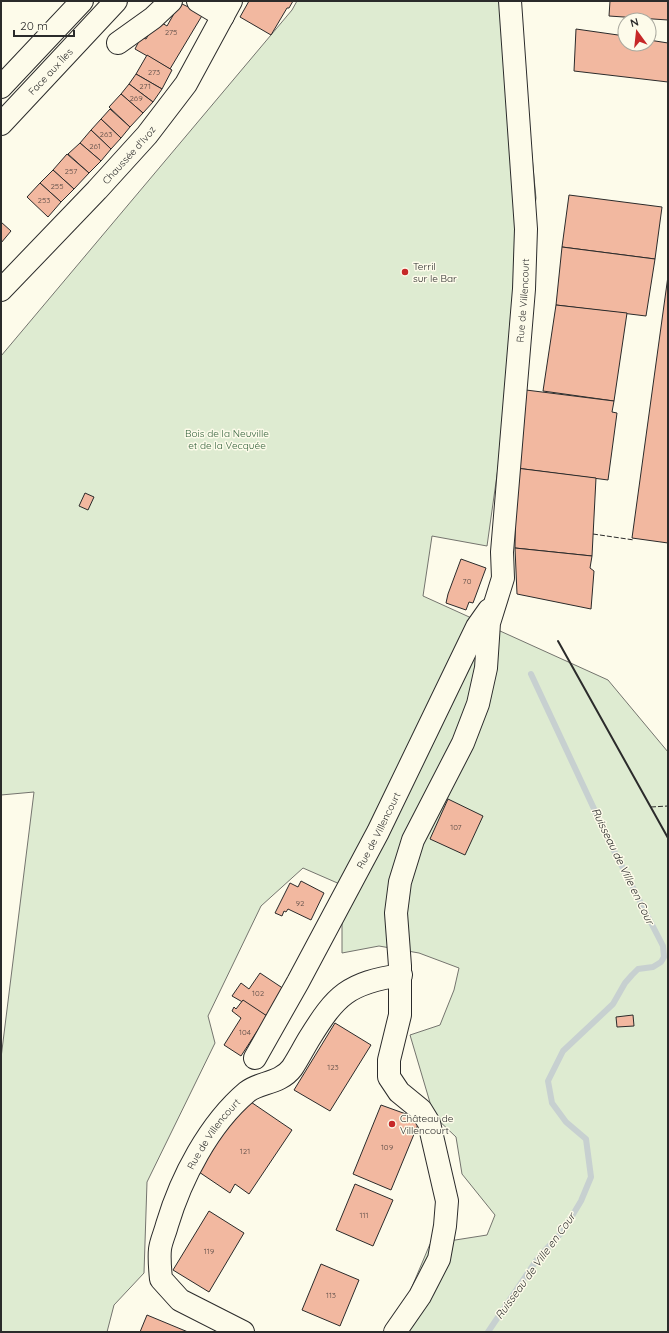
<svg xmlns="http://www.w3.org/2000/svg" width="669" height="1333" font-family="Quicksand,sans-serif">
<style>
.green{fill:#deebd1;stroke:#74746e}
.lines{fill:none;stroke-linecap:round;stroke-linejoin:round}
.stream{stroke:#c7d0d0;stroke-width:6}
.building{fill:#f2b8a0;stroke:#2b2b2b}
.minor-casing{stroke:#2b2b2b;stroke-width:24}
.major-casing{stroke:#2b2b2b;stroke-width:24}
.highway-casing{stroke:#2b2b2b;stroke-width:24}
.minor{stroke:#fdfbea;stroke-width:22}
.major{stroke:#fdfbea;stroke-width:22}
.highway{stroke:#fdfbea;stroke-width:22}
.fence{stroke:#2b2b2b;stroke-width:1;stroke-dasharray:5 2;stroke-linecap:butt}
.wall{stroke:#2b2b2b;stroke-width:2}
.poi-dot{fill:#c62828;stroke:#fdfbea;stroke-width:1.5}
.labels{text-anchor:middle;stroke-width:3;stroke-linejoin:round;paint-order:stroke}
.number-label{font-size:8px;fill:#5d4e48}
.street-label{font-size:10px;fill:#2b2b2b;stroke:#fdfbea}
.poi-label{font-size:10px;fill:#2b2b2b;stroke:#fdfbea;text-anchor:start}
.park-label{font-size:10px;fill:#34623c;stroke:#fdfbea}
.water-label{font-size:11px;font-style:italic;fill:#2b2b2b;stroke:#fdfbea}
</style>
<rect width="100%" height="100%" fill="#fdfbea"/>
<polygon class="green" points="297,1 517,1 536,198 487,546 432,536 423,596 608,680 668,752 668,1332 393,1332 430,1244 487,1235 495,1215 462,1174 456,1137 434,1116 410,1035 440,1025 454,990 459,968 419,953 379,946 342,953 342,885 303,868 261,906 208,1016 215,1043 147,1182 144,1273 114,1305 107,1332 1,1332 1,1058 34,792 1,795 1,356 292,10"/>
<g class="lines">
<polyline class="stream" points="488,1332 538,1258 563,1231 581,1201 591,1177 586,1139 566,1122 552,1103 548,1081 563,1051 613,1004 625,983 632,975 638,969 653,967 661,962 664,957 663,946 610,843 531,674"/>
</g>
<g class="building">
<polygon points="249,1 293,1 289,8 287,8 271,35 240,17"/>
<polygon points="610,1 668,1 668,20 609,16"/>
<polygon points="180,3 203,14 170,69 135,49 141,37 146,39 157,20 167,26"/>
<polygon points="576,29 625,36 625,44 649,44 649,40 668,43 668,82 574,71"/>
<polygon points="147,55 172,70 162,89 136,74"/>
<polygon points="136,74 162,89 153,102 129,84"/>
<polygon points="129,84 153,102 143,113 121,94"/>
<polygon points="121,94 143,113 130,127 109,107"/>
<polygon points="110,109 130,127 121,138 101,119"/>
<polygon points="101,119 121,138 111,149 91,130"/>
<polygon points="91,130 111,149 101,161 80,143"/>
<polygon points="80,143 101,161 89,173 68,154"/>
<polygon points="67,154 89,173 74,189 53,170"/>
<polygon points="53,170 74,189 61,202 40,183"/>
<polygon points="40,183 61,202 48,217 27,197"/>
<polygon points="569,195 662,207 655,259 562,247"/>
<polygon points="1,222 11,231 1,243"/>
<polygon points="562,247 655,259 646,316 556,305"/>
<polygon points="668,276 668,543 632,538"/>
<polygon points="556,305 627,313 614,401 543,391"/>
<polygon points="526,390 614,401 612,412 617,413 608,480 516,468"/>
<polygon points="516,468 596,478 592,556 515,548"/>
<polygon points="85,493 94,497 88,510 79,506"/>
<polygon points="515,548 592,556 590,568 594,571 591,609 517,594"/>
<polygon points="461,559 486,568 473,603 469,602 466,610 446,603 448,594"/>
<polygon points="448,799 483,816 465,855 430,839"/>
<polygon points="301,881 324,893 311,920 288,909 286,912 284,911 282,916 275,913 290,883 298,887"/>
<polygon points="260,973 284,989 267,1016 232,996 241,983 249,989"/>
<polygon points="243,1000 267,1016 241,1056 224,1045 241,1018 232,1011 234,1007 236,1009"/>
<polygon points="633,1015 634,1026 617,1027 616,1017"/>
<polygon points="335,1023 371,1045 330,1111 294,1090"/>
<polygon points="245,1098 292,1130 249,1194 235,1184 230,1193 199,1172"/>
<polygon points="381,1105 406,1114 419,1122 391,1190 353,1174"/>
<polygon points="355,1184 393,1200 373,1246 336,1230"/>
<polygon points="209,1211 244,1233 209,1292 173,1270"/>
<polygon points="321,1264 359,1280 340,1326 302,1310"/>
<polygon points="147,1315 188,1332 140,1332"/>
</g>
<g class="lines">
<defs>
<g id="minor">
<polyline points="198,1 223,16"/>
<polyline points="118,43 153,18 171,1"/>
<path id="s1" d="M255,1058L298,982L378,832L477,627L489,610"/>
<path id="s2" d="M243,1332L180,1300L161,1279C160,1269 159,1258 160,1249C161,1241 165,1233 167,1225C181,1178 209,1124 247,1092C259,1082 280,1084 292,1068C298,1059 303,1049 309,1039C336,995 348,983 401,975"/>
<path id="s3" d="M395,1332L420,1296L439,1259L445,1226L447,1201L429,1123L421,1110L399,1092L389,1077V1060L400,1015V966L396,913L400,882L413,840L463,743L478,704L486,668L489,623L503,578L502,552L524,289L526,229L510,1"/>
</g>
<g id="major">
<path id="s4" d="M1,290L97,190L147,135L186,84L231,1"/>
</g>
<g id="highway">
<polyline points="1,87 82,1"/>
<path id="s5" d="M1,124L116,1"/>
</g>
</defs>
<use href="#minor" class="minor-casing"/>
<use href="#major" class="major-casing"/>
<use href="#highway" class="highway-casing"/>
<use href="#minor" class="minor"/>
<use href="#major" class="major"/>
<use href="#highway" class="highway"/>
<g class="fence">
<polyline points="593,534 634,540"/>
<polyline points="651,807 668,806"/>
</g>
<polyline class="wall" points="558,641 668,838"/>
</g>
<g class="poi-dot">
<circle cx="405" cy="272" r="4"/>
<circle cx="392" cy="1124" r="4"/>
</g>
<g class="labels">
<g class="number-label">
<text x="171" y="35">275</text>
<text x="154" y="75">273</text>
<text x="145" y="89">271</text>
<text x="136" y="101">269</text>
<text x="106" y="137">263</text>
<text x="95" y="149">261</text>
<text x="71" y="174">257</text>
<text x="57" y="189">255</text>
<text x="44" y="203">253</text>
<text x="467" y="584">70</text>
<text x="456" y="830">107</text>
<text x="300" y="906">92</text>
<text x="258" y="996">102</text>
<text x="245" y="1035">104</text>
<text x="333" y="1070">123</text>
<text x="387" y="1150">109</text>
<text x="245" y="1154">121</text>
<text x="364" y="1218">111</text>
<text x="209" y="1254">119</text>
<text x="331" y="1298">113</text>
</g>
<g class="street-label">
<text dy="4" stroke="none"><textPath href="#s5" startOffset="72">Face aux Îles</textPath></text>
<text dy="4" stroke="none"><textPath href="#s4" startOffset="186">Chaussée d'Ivoz</textPath></text>
<text dy="4" stroke="none"><textPath href="#s3" startOffset="1085">Rue de Villencourt</textPath></text>
<text dy="4" stroke="none"><textPath href="#s1" startOffset="259">Rue de Villencourt</textPath></text>
<text dy="4" stroke="none"><textPath href="#s2" startOffset="257">Rue de Villencourt</textPath></text>
</g>
<g class="poi-label">
<text x="413" y="270">Terril<tspan x="413" dy="12">sur le Bar</tspan></text>
<text x="400" y="1122">Château de<tspan x="400" dy="12">Villencourt</tspan></text>
</g>
<g class="park-label">
<text x="227" y="437">Bois de la Neuville<tspan x="227" dy="12">et de la Vecquée</tspan></text>
</g>
<g class="water-label">
<text transform="translate(623 866) rotate(64)" y="4">Ruisseau de Ville en Cour</text>
<text transform="translate(535 1266) rotate(-54)" y="4">Ruisseau de Ville en Cour</text>
</g>
</g>
<rect width="669" height="1333" fill="none" stroke="#2b2b2b" stroke-width="4"/>
<g transform="translate(637 32) rotate(345)"><circle r="19" fill="#fdfbea" stroke="#a9a89e"/>
<path d="M0-3L7 15L0 10L-7 15Z" fill="#c62828"/>
<text y="-6" font-size="11" font-weight="bold" text-anchor="middle" fill="#2b2b2b">N</text>
</g>
<path d="M14 30v6h60v-6" fill="none" stroke="#2b2b2b" stroke-width="2"/>
<text x="20" y="30" font-size="12" fill="#2b2b2b" stroke="#fdfbea" stroke-width="3" paint-order="stroke">20 m</text>
</svg>
